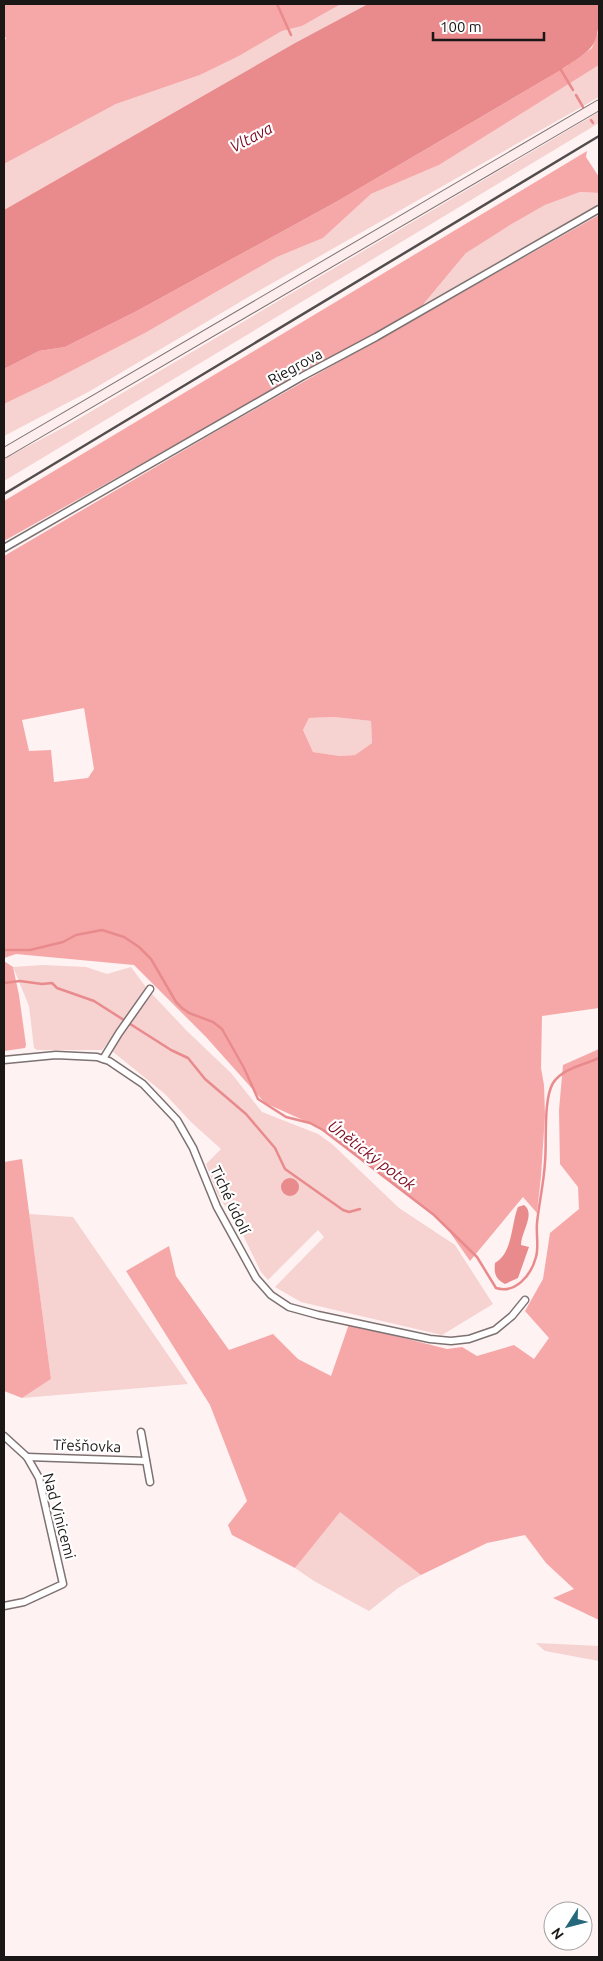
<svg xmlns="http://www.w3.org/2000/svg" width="603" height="1961" font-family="Ubuntu,sans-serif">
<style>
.green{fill:#f6d2d1}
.forest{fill:#f6a8a8;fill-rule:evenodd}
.water{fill:#e98a8c}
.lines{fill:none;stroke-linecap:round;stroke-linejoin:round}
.stream{stroke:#e98a8c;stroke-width:2.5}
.minor-casing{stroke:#7e7171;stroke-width:9}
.secondary-casing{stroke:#7e7171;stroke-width:11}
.minor{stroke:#fff;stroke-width:6}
.secondary{stroke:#feeded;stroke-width:9}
.rail{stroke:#544d4d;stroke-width:2.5}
.labels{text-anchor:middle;stroke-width:4.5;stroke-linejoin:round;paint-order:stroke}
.street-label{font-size:15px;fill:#1c1717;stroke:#fff}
.water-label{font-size:16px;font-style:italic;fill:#7f0c22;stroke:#fff}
</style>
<rect width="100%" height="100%" fill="#fef2f2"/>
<g class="green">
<polygon points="341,4 368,4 295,43 4,210 4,164 116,104 200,75 239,56 282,31 302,26"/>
<polygon points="599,65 599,97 262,289 90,391 4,436 4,404 50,382 145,333 277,257 323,238 371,194 439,165"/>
<polygon points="599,112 599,123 4,481 4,459 68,425"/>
<polygon points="580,192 599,193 599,205 424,304 466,253 487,238 545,205"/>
<polygon points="334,717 371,721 372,743 355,755 340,756 313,752 303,730 309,718"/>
<polygon points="43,965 86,967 107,974 131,967 148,990 102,1050 37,1050 34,1048 29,1006 13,967"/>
<polygon points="152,994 186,1030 231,1073 262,1112 318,1134 332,1144 399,1208 455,1245 493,1304 442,1335 301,1302 275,1287 324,1237 318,1230 268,1280 261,1272 241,1231 217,1193 206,1164 221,1149 191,1122 165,1094 112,1051 120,1037"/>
<polygon points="29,1214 73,1217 188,1384 22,1398 51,1379"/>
<polygon points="340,1511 421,1575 398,1588 369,1611 314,1581 295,1568"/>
<polygon points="536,1643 599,1646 599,1661 545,1651"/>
</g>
<g class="forest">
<polygon points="4,4 341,4 302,26 282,31 239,56 200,75 116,104 4,164 4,42 6,38 4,36"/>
<polygon points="599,30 599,65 439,165 371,194 323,238 277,257 145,333 50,382 4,404 4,369 39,351 65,347 135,312 336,202 561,70 592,48"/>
<polygon points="587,151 586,157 599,177 599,193 580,192 545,205 510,225 466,253 422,306 374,335 303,373 4,541 4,501"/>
<path d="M599,215V1008L542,1016L541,1068L544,1085L545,1115L541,1176L537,1213L523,1197L470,1261L442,1221L323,1129L265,1103L206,1037L134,965L16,954L4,958V556L227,425ZM84,708L94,769L88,778L54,782L51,750L29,751L22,720ZM334,717L371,721L372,743L355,755L340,756L313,752L303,730L309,718Z"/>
<polygon points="4,961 13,967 19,995 26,1045 25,1048 4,1051"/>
<polygon points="599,1049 599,1620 553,1598 574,1589 546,1563 525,1535 487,1543 421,1575 340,1512 295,1568 232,1535 228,1525 247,1501 210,1405 126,1271 169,1246 176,1276 229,1350 273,1334 298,1359 331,1376 349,1324 447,1349 462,1347 477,1356 514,1345 534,1359 549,1338 525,1311 543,1279 550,1233 579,1209 578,1187 560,1164 559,1110 563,1065"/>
<polygon points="22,1159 51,1379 22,1398 4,1391 4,1162"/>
</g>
<g class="water">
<path d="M368,4H599C599,48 596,46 561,70L336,202L135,312L65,347L39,351L4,369V210L295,43Z"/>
<circle cx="290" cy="1187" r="9"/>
<path d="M524,1205C536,1214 521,1232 521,1245L529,1247L518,1278L505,1284C495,1279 494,1273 495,1263C513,1253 511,1224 518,1207Z"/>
</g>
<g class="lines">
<g class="stream">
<polyline points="277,4 291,35"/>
<polyline points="561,70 573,90"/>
<polyline points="576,95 583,107"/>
<polyline points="591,120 593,123"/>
<path d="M4,950H30L63,942L76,935L102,930L124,937L139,947L151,959L176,1002L182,1008L189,1013L213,1022L222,1029L244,1068L258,1099L286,1117L310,1123L323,1130L434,1215L477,1257L496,1288C515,1294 531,1276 536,1257C539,1247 536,1234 537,1223C539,1203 544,1182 545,1162C547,1142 543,1100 553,1083C563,1068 584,1065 599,1058"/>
<polyline points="4,983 20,981 42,984 52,983 57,988 94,1001 171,1050 188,1058 205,1079 246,1114 275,1148 285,1169 343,1210 349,1212 360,1209"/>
</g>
<defs>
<g id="minor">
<polyline points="4,548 303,376 376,337 599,209"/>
<polyline points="103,1059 119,1033 150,989"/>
<polyline points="4,1060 56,1055 97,1057 109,1061 143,1084 177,1120 193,1148 217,1207 256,1278 271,1295 289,1307 318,1315 430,1339 451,1341 469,1339 495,1330 512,1316 525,1300"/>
<polyline points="141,1432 150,1482"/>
<polyline points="4,1436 27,1457 39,1478 63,1584 24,1602 4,1606"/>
<polyline points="27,1457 146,1461"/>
</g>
<polyline id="secondary" points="4,453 599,105"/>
</defs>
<use href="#minor" class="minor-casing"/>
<use href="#secondary" class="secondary-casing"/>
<use href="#minor" class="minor"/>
<use href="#secondary" class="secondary"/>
<polyline class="rail" points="4,494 599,136"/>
</g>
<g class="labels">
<g class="street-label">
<text transform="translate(295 367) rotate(-29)" y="5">Riegrova</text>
<text transform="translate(230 1200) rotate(65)" y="5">Tiché údolí</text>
<text transform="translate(87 1446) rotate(2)" y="5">Třešňovka</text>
<text transform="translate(59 1516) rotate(75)" y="5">Nad Vinicemi</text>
</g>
<g class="water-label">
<text transform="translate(251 137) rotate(-28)" y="6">Vltava</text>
<text transform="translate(372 1155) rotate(37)" y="6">Únětický potok</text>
</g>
</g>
<rect width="603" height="1961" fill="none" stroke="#1c1717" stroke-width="10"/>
<g transform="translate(568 1926) rotate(234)"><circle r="24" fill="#ffffff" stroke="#a4a2a2"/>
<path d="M0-4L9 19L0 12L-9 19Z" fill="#26677b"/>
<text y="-8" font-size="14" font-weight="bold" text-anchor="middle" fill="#1c1717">N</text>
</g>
<path d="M433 32v8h111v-8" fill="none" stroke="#1c1717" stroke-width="2.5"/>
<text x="440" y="32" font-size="15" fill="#1c1717" stroke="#ffffff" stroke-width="4" paint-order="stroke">100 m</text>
</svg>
